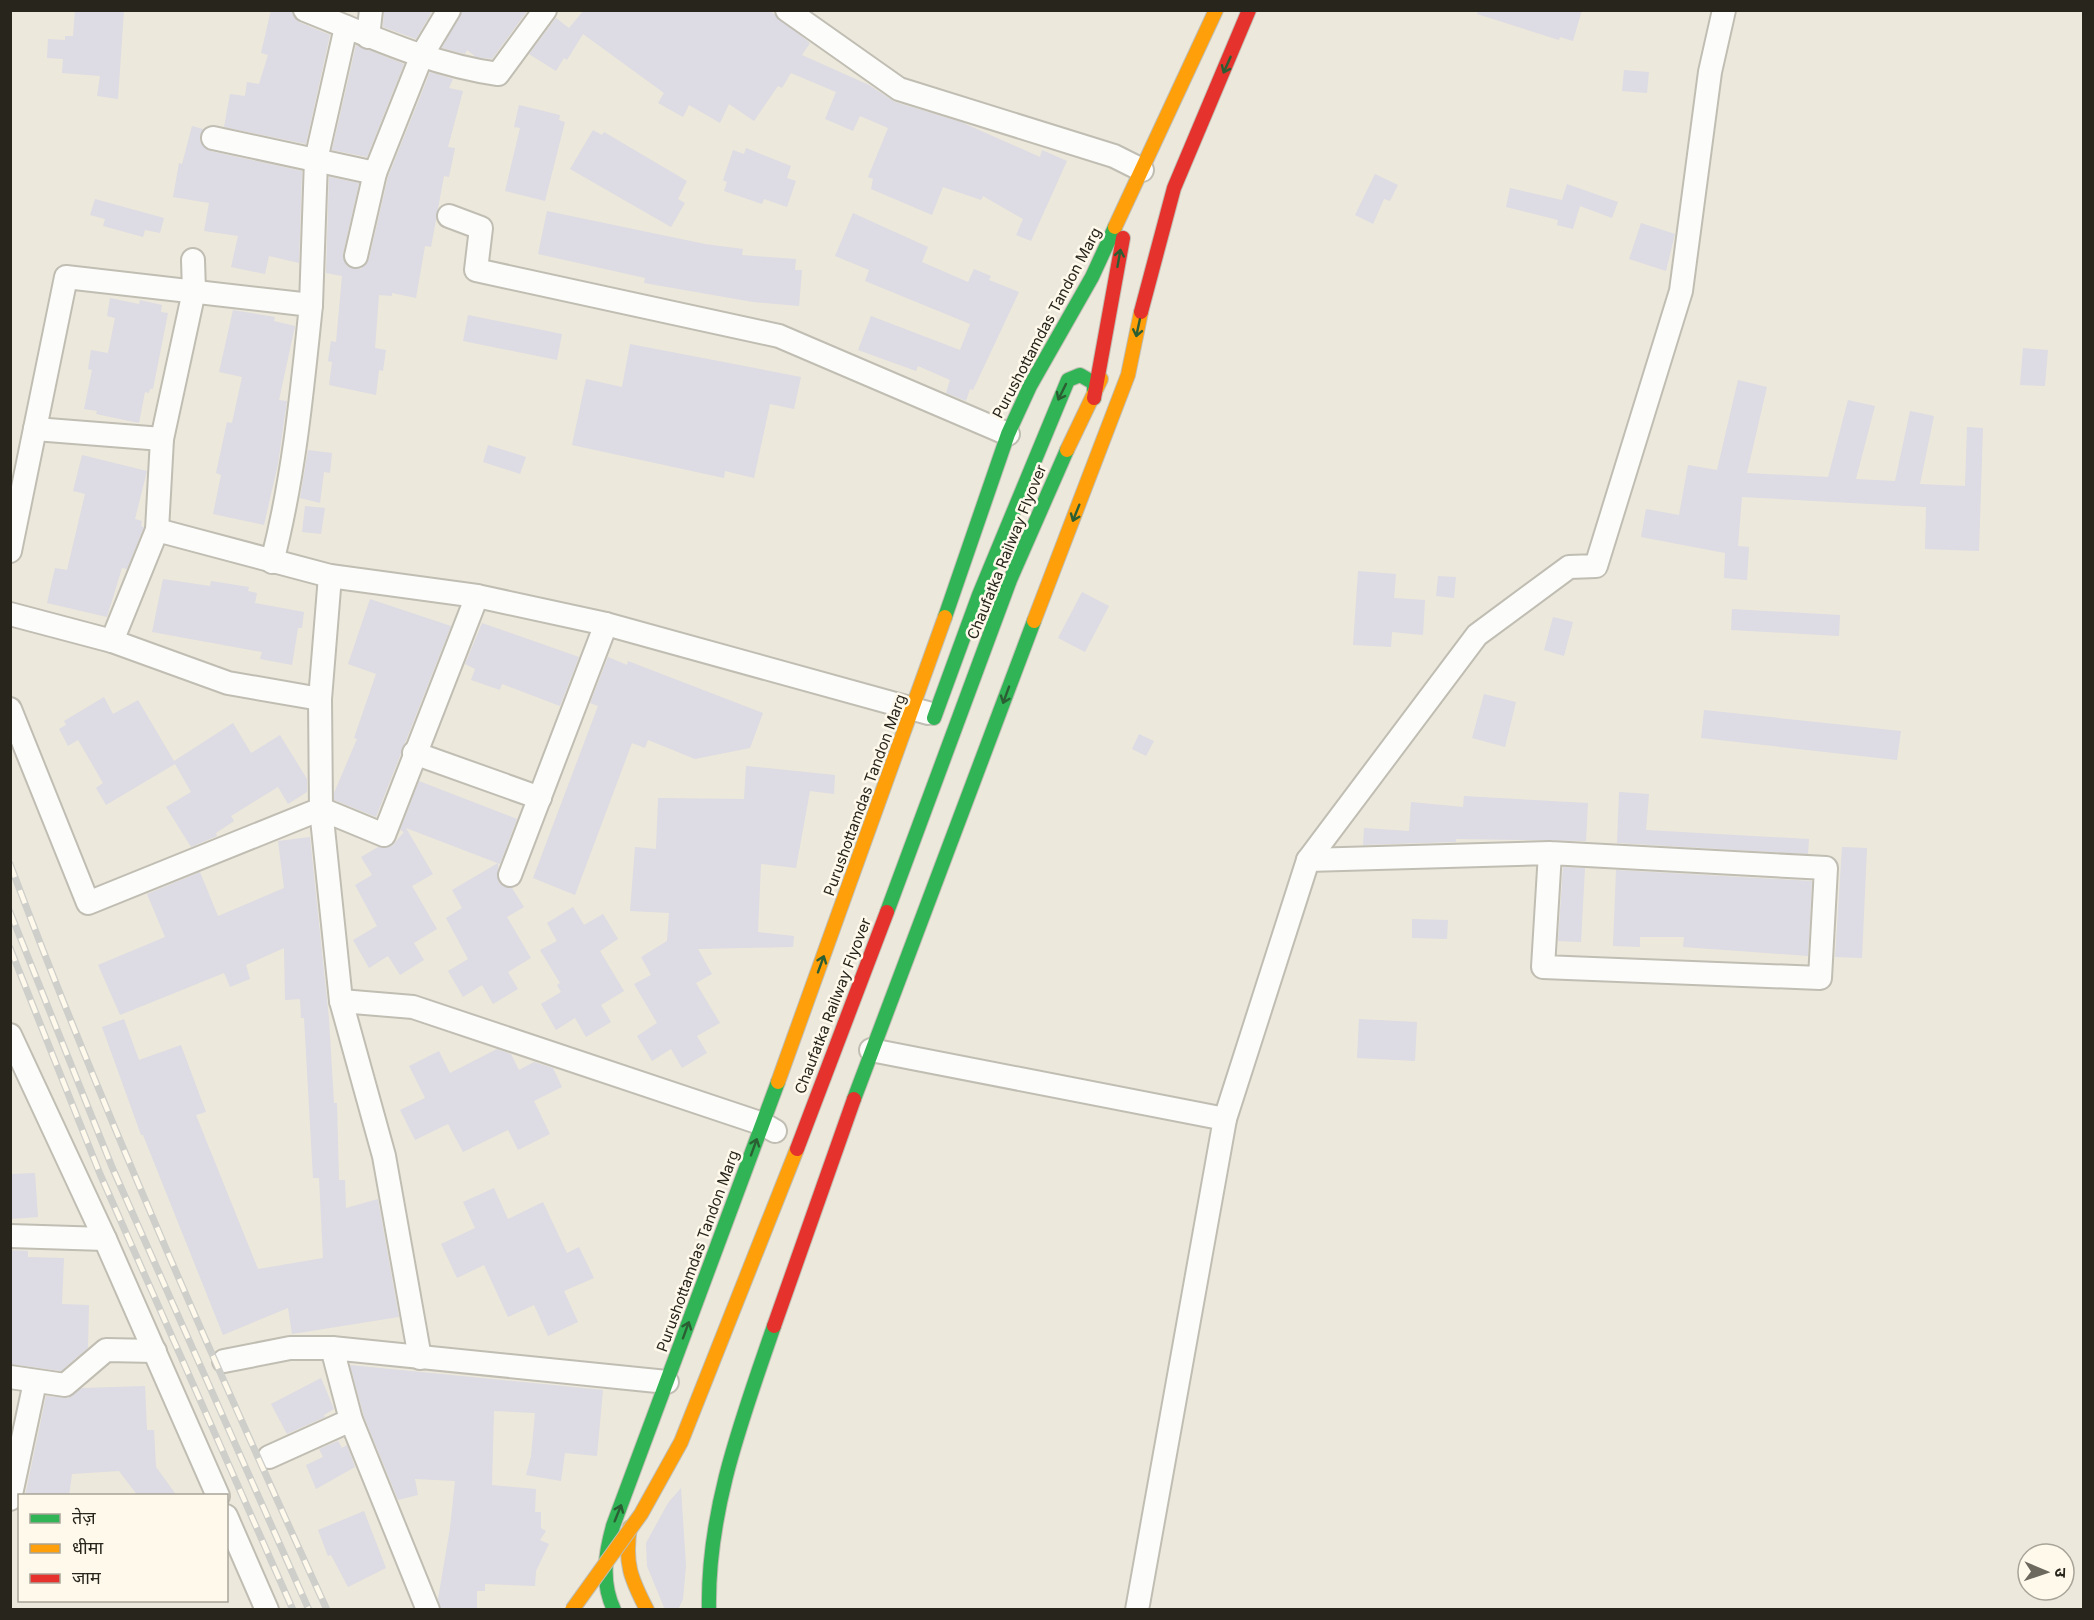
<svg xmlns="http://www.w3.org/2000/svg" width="2094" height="1620" font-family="Inter,'Noto Sans Devanagari',sans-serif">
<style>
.building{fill:#dddbe3}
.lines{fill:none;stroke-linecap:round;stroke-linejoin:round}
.street-casing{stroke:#c0bdb3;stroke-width:26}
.fast-casing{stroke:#c0bdb3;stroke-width:16}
.slow-casing{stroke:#c0bdb3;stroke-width:16}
.jam-casing{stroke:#c0bdb3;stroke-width:16}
.street{stroke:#fcfcfa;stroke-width:22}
.fast{stroke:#30b455;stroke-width:14}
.slow{stroke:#ff9f0a;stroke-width:14}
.jam{stroke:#e5322d;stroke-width:14}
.rail-casing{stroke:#cececa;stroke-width:7}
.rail{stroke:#fef9eb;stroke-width:4.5;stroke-dasharray:14;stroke-linecap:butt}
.slow-bridge-casing{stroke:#c0bdb3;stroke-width:16;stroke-linecap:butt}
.jam-bridge-casing{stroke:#c0bdb3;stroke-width:16;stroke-linecap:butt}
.slow-bridge{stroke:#ff9f0a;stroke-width:14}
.jam-bridge{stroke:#e5322d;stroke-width:14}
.oneway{stroke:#2b5e33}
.labels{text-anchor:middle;stroke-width:5;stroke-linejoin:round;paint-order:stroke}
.street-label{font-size:15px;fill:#28251c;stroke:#fef9eb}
</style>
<rect width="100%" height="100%" fill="#ece8dc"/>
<g class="building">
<polygon points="75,10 124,10 118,99 97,96 100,76 62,73 63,59 47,58 48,39 65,40 65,36 73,36"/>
<polygon points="271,10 292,10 299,22 330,35 306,144 224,127 230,94 245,96 247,82 259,84 268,55 261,53"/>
<polygon points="384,10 433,10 416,39 383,27"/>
<polygon points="462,10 528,10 492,59 476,57 467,50 465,54 442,48"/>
<polygon points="584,10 769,10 810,43 802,55 869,85 895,102 961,122 1040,157 1042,150 1067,161 1031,241 1016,235 1023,219 983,196 981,200 943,187 932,215 871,189 873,179 868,177 888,128 860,116 853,131 825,119 836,92 791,73 782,88 778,86 754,121 729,104 720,123 689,105 683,117 658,103 664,93 583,34 567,60 564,58 556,71 529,54 556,18 569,28"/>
<polygon points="1478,10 1582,10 1573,41 1560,37 1559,40 1477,14"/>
<polygon points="356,45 404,64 367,157 332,150"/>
<polygon points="1624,70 1649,72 1647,93 1622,91"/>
<polygon points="430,72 453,79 449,88 463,91 448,147 455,148 449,177 444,176 431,247 425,246 416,298 392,293 392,296 379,295 375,348 386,350 383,371 379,370 376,395 329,385 332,362 328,361 331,341 336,342 342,276 326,273 329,177 359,183 343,254 347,266 361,269 369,259 388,177"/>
<polygon points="519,105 560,115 559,120 565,122 545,201 505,191 520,128 514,127"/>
<polygon points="192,126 203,129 200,142 210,151 302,171 299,263 269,256 265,274 231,267 238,236 204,231 209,203 173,197 179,163 182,164"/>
<polygon points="593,130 602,135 604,132 687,181 678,199 685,203 671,227 570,169"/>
<polygon points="746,148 791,166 787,178 796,181 787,207 764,199 762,204 724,191 727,182 723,180 733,150 744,154"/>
<polygon points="1375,174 1398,185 1390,201 1384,199 1373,224 1355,215"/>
<polygon points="1567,184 1618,202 1612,218 1580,206 1573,229 1557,225 1558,220 1506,207 1510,188 1562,200"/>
<polygon points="95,199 164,218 160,233 145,230 143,237 103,226 105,219 90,215"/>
<polygon points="547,211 705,244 743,249 742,255 796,259 795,270 802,270 799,306 753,302 644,283 645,278 538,254"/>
<polygon points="853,213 928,247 922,262 968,282 974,269 991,276 989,280 1019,292 973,390 970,389 966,401 946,393 950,380 918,366 916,371 858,350 871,316 960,350 970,324 865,281 869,270 835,256"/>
<polygon points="1641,223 1675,234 1666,271 1629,259"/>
<polygon points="110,298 139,304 140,300 162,305 161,312 168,313 153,389 150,389 149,393 145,392 139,423 96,414 97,411 84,409 92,370 88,369 91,350 108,353 115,318 107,316"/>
<polygon points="233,310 275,317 274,321 295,326 279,400 287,401 278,464 264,525 213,514 221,475 216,473 227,422 232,423 242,377 219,372"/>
<polygon points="468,315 562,334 557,360 463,341"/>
<polygon points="630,344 801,377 794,409 770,404 754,478 725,471 724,478 572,445 586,379 622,387"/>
<polygon points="2023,348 2048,350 2045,386 2020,385"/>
<polygon points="1738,380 1767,387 1747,473 1828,477 1848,400 1875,406 1856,479 1895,481 1910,411 1934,416 1920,484 1965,486 1967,427 1983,428 1979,551 1925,549 1926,507 1742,497 1738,546 1749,547 1747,580 1724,578 1725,553 1641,537 1646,509 1679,515 1688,465 1717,470"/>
<polygon points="488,445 526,457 520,474 483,462"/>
<polygon points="308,450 332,453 330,473 324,472 320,503 300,498"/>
<polygon points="82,455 147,471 135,519 142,521 141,526 144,527 127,569 122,568 107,617 47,603 55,568 67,570 85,494 73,491"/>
<polygon points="305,506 325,508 321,534 302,532"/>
<polygon points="1358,571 1396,574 1394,598 1425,600 1423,635 1392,632 1391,647 1353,645"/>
<polygon points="1438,576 1456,577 1454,598 1436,596"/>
<polygon points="163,579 210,586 211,581 249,587 248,591 257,593 255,603 304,612 302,628 298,628 292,665 260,659 262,652 152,632"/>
<polygon points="1082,592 1109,606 1085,652 1058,638"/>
<polygon points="370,599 451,626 376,817 334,800 334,793 357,739 354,738 376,674 348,664"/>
<polygon points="1732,609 1840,615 1839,636 1731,630"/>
<polygon points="1553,617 1573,622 1564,656 1544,650"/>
<polygon points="482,623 579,657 560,706 502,684 500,690 471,680 475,669 465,664"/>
<polygon points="608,657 627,665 628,661 763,713 750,748 695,759 648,740 645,748 632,743 575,895 533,878 598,706 590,703"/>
<polygon points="1484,694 1516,702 1505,747 1472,738"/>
<polygon points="104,697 113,714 138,700 174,761 233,723 251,753 280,735 307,779 307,792 288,804 278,787 231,816 234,821 216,833 217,836 191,847 166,807 191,792 175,764 106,805 96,788 103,783 78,740 68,746 59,729 66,725 64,721"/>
<polygon points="1704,710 1901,731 1897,760 1701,738"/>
<polygon points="1139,734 1154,741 1146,756 1132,749"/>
<polygon points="746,766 835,775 834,794 810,791 796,868 761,864 758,932 794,936 793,947 698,949 712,974 696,983 720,1023 697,1036 707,1053 682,1068 671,1049 652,1061 637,1036 657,1023 634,984 651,975 641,957 667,941 669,913 630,911 635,847 656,849 658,798 744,799"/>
<polygon points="419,781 517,819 500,864 406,828 433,874 412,886 437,929 414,943 424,960 400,975 388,956 369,968 353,940 377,926 355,885 372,875 361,857 378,847 392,846 404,832 400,830"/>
<polygon points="1619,792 1649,794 1646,830 1809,839 1808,854 1617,843"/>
<polygon points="1464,796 1588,803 1586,841 1456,839 1456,842 1363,845 1364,828 1409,831 1411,802 1463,807"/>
<polygon points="310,837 329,1019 334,1103 337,1103 339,1180 345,1180 346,1208 378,1199 399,1317 292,1334 288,1308 223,1335 143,1135 141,1135 102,1027 124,1019 139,1060 181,1045 206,1112 196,1115 258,1269 323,1258 319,1178 313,1178 304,1018 301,1018 300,999 285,1000 284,948 246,965 250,979 230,987 224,973 120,1015 98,965 165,937 147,894 200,872 218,916 284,888 278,841"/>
<polygon points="1842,847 1867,848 1862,958 1835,957"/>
<polygon points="498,863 499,883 512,888 524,907 507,917 531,958 508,972 518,989 493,1004 482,985 463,997 448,971 468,959 446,918 462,908 452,890"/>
<polygon points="1563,867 1585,868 1581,942 1558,941"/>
<polygon points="1616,870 1812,881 1808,956 1683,947 1684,937 1640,937 1640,947 1613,946"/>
<polygon points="573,907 584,925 603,914 618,939 600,951 624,991 601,1005 611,1022 586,1037 575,1018 556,1030 541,1004 561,992 557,985 560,983 540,950 557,941 547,923"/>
<polygon points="1412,919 1448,920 1447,939 1412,938"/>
<polygon points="1359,1019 1417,1022 1415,1061 1357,1058"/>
<polygon points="497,1049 511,1054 519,1070 534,1062 553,1068 562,1087 534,1101 550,1134 518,1150 508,1130 463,1152 448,1124 415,1140 400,1110 425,1098 409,1066 439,1051 450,1073"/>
<polygon points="35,1173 38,1217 10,1219 10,1174"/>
<polygon points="494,1188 508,1219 543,1202 567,1253 579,1247 594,1278 564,1291 578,1322 548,1336 534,1305 508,1317 484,1265 457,1278 441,1244 475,1228 463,1202"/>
<polygon points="10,1250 28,1251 28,1257 64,1258 62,1304 89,1305 88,1348 61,1371 10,1364"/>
<polygon points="350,1365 603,1390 597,1456 565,1453 561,1481 526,1475 531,1456 535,1413 494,1411 492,1485 536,1489 535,1512 541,1512 541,1528 546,1531 540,1540 549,1544 536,1571 535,1586 485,1584 485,1591 477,1591 477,1610 441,1610 438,1599 450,1528 455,1481 415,1479 418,1495 398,1500 364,1417"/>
<polygon points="321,1378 334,1409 324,1415 325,1417 287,1434 271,1404"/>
<polygon points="145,1386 147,1430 154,1430 156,1467 177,1496 138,1496 119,1471 72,1474 69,1496 25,1496 46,1396 68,1398 82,1388"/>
<polygon points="338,1441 342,1448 347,1445 355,1467 316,1489 306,1465 323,1457 319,1449"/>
<polygon points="681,1488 686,1566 683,1599 678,1610 665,1610 647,1566 646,1543 668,1503"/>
<polygon points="364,1511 386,1568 348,1587 331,1555 328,1556 318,1530"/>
</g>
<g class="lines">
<defs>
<g id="street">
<path d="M305,10C368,35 431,65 498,74L545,10"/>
<polyline points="787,10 899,89 1114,156 1142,170"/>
<polyline points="368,37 371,10"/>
<polyline points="213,138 375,173"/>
<polyline points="449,216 481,228 476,270 779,336 1008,434"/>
<polyline points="356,256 375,173 422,55 449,10"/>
<polyline points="311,305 316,160 346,27"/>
<polyline points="35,429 162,439"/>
<polyline points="157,530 330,576 477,596 606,624 928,713"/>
<path d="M10,551L66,277L311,305C302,392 294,477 272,562"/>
<polyline points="10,614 112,641 228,683 320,699"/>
<polyline points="112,641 157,530 162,439 194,291 193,260"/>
<polyline points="10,709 88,903 321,809 320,699 330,576"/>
<polyline points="414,753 540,798"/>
<polyline points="1308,860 1550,853 1826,868 1820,978 1543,967 1550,853"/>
<polyline points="510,875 606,624"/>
<polyline points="341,1001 413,1007 763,1124 775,1131"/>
<polyline points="10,1035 105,1239 218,1496"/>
<polyline points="871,1050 1225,1119"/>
<polyline points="10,1236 105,1239"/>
<polyline points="420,1358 384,1156 341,1001 321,809 384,835 477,596"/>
<polyline points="224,1361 290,1348 332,1348"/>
<polyline points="10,1377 65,1385 106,1350 155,1351"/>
<polyline points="269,1457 351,1420"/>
<polyline points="10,1499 35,1382"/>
<polyline points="226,1516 267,1610"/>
<polyline points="428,1610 351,1420 332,1348 667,1382"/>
<polyline points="1137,1610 1225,1119 1308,860 1477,635 1569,567 1596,566 1681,291 1710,72 1724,10"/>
</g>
<g id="fast">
<polyline points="945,617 1008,434 1030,386 1092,277 1115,227"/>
<polyline points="934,718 979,595 1068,380 1080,375 1094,383 1094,398"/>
<polyline points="887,912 1010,580 1067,450"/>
<polyline points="854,1099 1034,621"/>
<path d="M614,1610C601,1582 605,1555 613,1526L778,1082"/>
<path d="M709,1610C707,1511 742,1419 774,1326"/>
</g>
<g id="slow">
<polyline points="1115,227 1216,10"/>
<polyline points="1067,450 1101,379"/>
<polyline points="1034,621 1128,375 1141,312"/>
<polyline points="778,1082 945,617"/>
<path d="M630,1527C624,1563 631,1579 647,1610"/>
</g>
<g id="jam">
<polyline points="1141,312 1174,188 1249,10"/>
<polyline points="1094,398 1123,238"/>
<polyline points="774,1326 854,1099"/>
</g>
</defs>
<use href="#street" class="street-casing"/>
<use href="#fast" class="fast-casing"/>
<use href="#slow" class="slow-casing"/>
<use href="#jam" class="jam-casing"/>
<use href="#street" class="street"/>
<use href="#fast" class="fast"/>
<use href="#slow" class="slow"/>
<use href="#jam" class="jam"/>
<defs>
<g id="rail">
<path d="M10,864C105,1117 215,1364 327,1610"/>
<polyline points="10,912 112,1167 309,1610"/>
<polyline points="10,948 100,1174 293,1610"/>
</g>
</defs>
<use href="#rail" class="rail-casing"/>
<use href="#rail" class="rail"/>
<defs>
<polyline id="slow-bridge" points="572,1610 641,1514 681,1442 797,1149"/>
<polyline id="jam-bridge" points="797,1149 887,912"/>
</defs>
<use href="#slow-bridge" class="slow-bridge-casing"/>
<use href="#jam-bridge" class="jam-bridge-casing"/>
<use href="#slow-bridge" class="slow-bridge"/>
<use href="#jam-bridge" class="jam-bridge"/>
</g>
<defs><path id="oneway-shaft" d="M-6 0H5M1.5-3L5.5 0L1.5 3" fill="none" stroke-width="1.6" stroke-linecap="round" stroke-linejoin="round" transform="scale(1.5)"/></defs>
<g class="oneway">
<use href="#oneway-shaft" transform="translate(1227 65) rotate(114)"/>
<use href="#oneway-shaft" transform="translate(1119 258) rotate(-80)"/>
<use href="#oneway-shaft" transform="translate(1138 328) rotate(102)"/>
<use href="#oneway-shaft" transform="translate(1062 392) rotate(116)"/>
<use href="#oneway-shaft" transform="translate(1076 513) rotate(112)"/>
<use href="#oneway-shaft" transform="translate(1006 695) rotate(110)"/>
<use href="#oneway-shaft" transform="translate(821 964) rotate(-70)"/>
<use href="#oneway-shaft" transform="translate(754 1147) rotate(-70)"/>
<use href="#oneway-shaft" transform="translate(686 1330) rotate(-70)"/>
<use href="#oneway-shaft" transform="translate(618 1513) rotate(-68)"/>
</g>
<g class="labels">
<g class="street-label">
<text transform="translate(1047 323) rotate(-62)" y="5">Purushottamdas Tandon Marg</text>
<text transform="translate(1007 552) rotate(-68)" y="5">Chaufatka Railway Flyover</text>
<text transform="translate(865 795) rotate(-70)" y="5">Purushottamdas Tandon Marg</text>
<text transform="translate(833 1006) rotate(-69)" y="5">Chaufatka Railway Flyover</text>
<text transform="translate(698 1251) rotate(-70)" y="5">Purushottamdas Tandon Marg</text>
</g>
</g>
<rect width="2094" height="1620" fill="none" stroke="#28251c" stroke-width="24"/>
<rect x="18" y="1494" width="210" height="108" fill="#fef9eb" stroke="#a8a498" stroke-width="1.5"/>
<rect x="30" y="1514" width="30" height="9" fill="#30b455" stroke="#a8a498" stroke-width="1.5"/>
<text x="72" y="1524" font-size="18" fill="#28251c">तेज़</text>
<rect x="30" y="1544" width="30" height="9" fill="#ff9f0a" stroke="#a8a498" stroke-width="1.5"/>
<text x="72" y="1554" font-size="18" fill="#28251c">धीमा</text>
<rect x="30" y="1574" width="30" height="9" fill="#e5322d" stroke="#a8a498" stroke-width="1.5"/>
<text x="72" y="1584" font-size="18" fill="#28251c">जाम</text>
<g transform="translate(2046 1572) rotate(92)"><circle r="28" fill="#fef9eb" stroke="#a8a498" stroke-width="1.5"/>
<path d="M0-4.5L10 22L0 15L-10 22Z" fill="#6d695f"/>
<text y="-9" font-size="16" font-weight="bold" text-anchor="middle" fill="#28251c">उ</text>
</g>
</svg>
